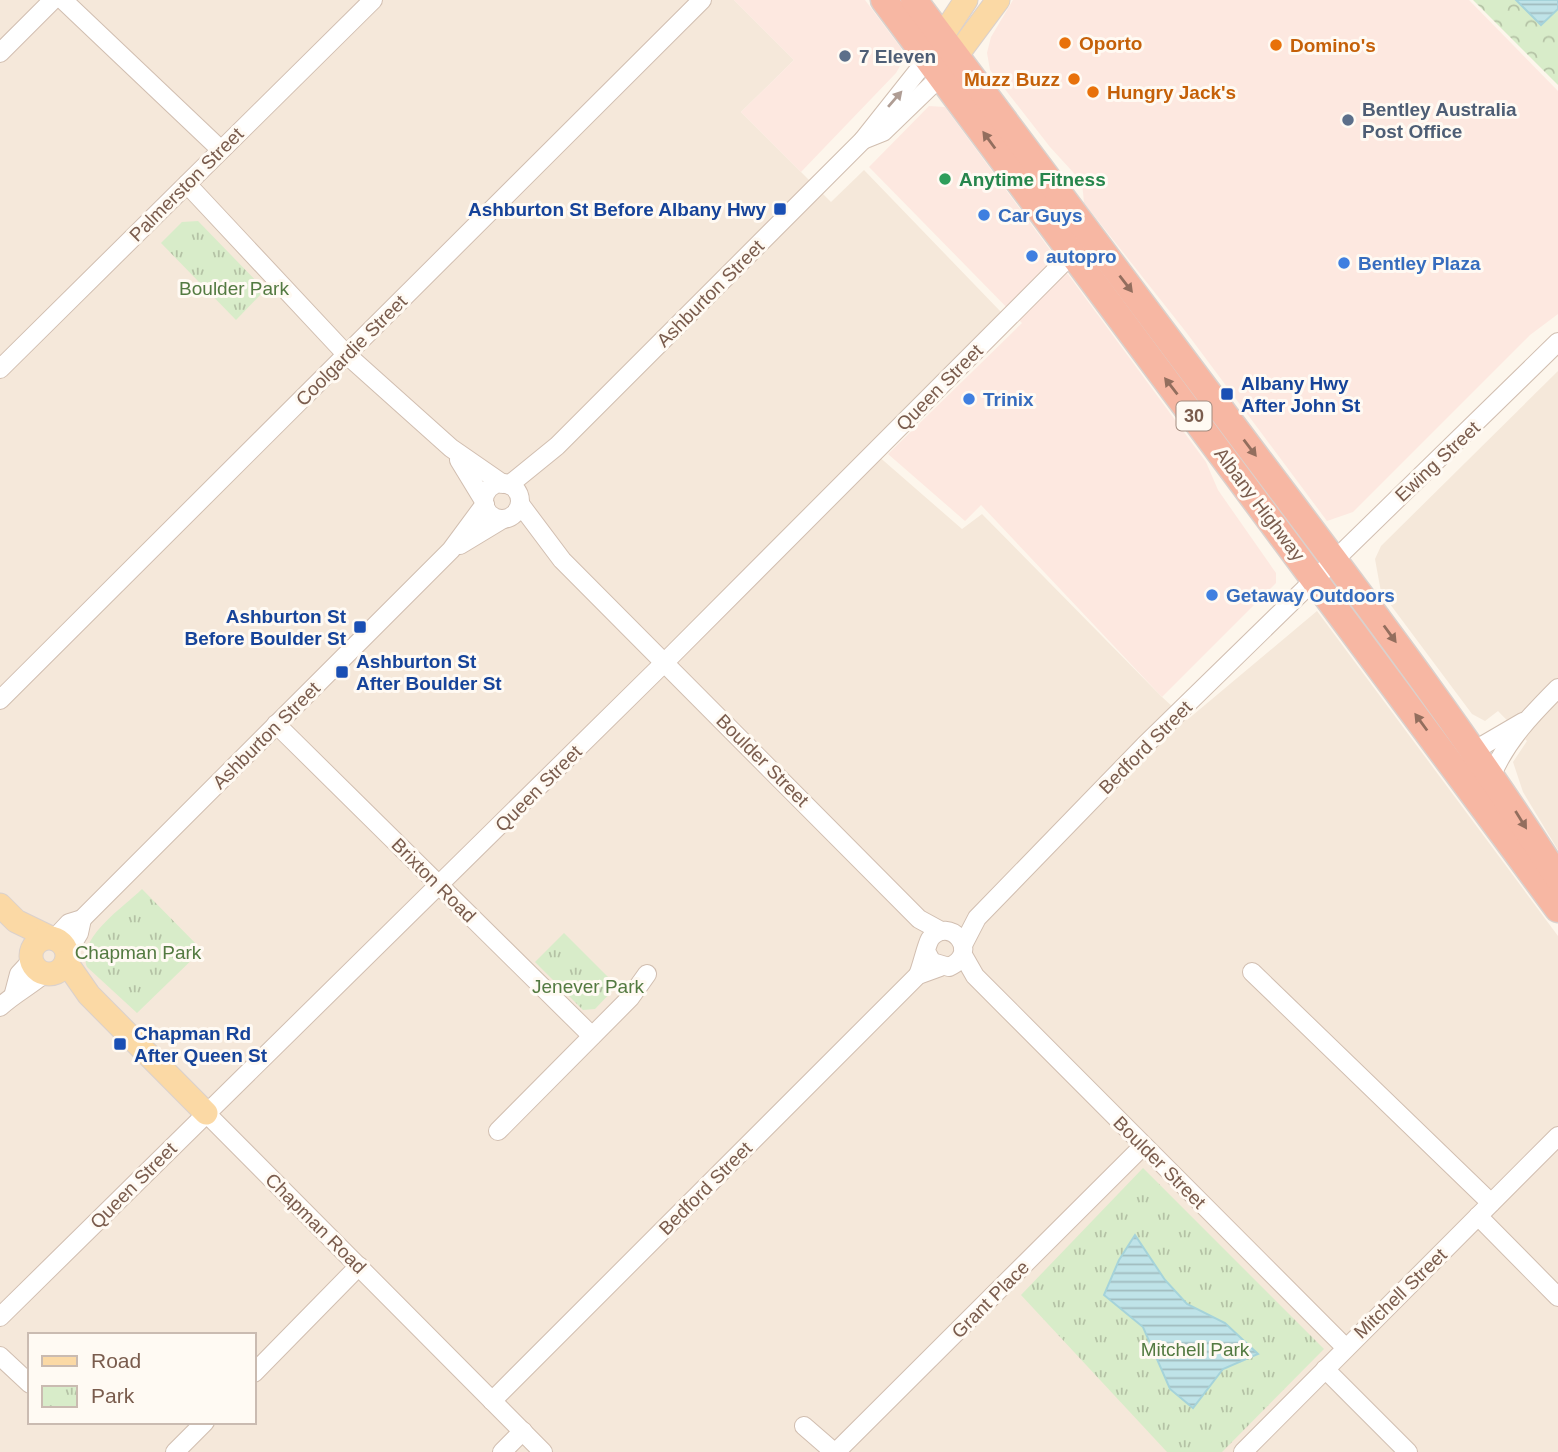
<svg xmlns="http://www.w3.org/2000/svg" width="1558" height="1452" font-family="Helvetica,sans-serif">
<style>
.residential{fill:#f5e8da;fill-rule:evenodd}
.commercial{fill:#fde8e0}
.forest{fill:url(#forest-crowns)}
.park{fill:url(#park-tufts)}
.water{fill:url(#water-rules);stroke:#a5d3da;stroke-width:2}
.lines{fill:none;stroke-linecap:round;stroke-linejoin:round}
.minor-casing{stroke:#d1beb0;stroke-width:20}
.major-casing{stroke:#dad1cd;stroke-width:25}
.highway-casing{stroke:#dad1cd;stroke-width:29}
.minor{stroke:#fff;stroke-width:18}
.major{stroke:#fbd9a5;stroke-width:23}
.highway{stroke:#f7b7a3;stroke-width:26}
.oneway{fill:#af9d94}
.oneway2{fill:#936e5e}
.food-dot{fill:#e8710a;stroke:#fffaf3;stroke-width:2.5}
.service-dot{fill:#5c6f8a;stroke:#fffaf3;stroke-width:2.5}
.leisure-dot{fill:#2e9e5b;stroke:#fffaf3;stroke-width:2.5}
.transit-dot{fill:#1a4fb4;stroke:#fffaf3;stroke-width:2.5}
.shop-dot{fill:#3f7fe0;stroke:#fffaf3;stroke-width:2.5}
.labels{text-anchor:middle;stroke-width:6;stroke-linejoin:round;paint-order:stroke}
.shield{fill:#fffaf3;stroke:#a28b7f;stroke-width:2}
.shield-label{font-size:18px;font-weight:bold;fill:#7a5c4d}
.food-label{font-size:19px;font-weight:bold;fill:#c56008;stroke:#fffaf3;text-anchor:start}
.service-label{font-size:19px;font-weight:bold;fill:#4e5e75;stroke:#fffaf3;text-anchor:start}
.leisure-label{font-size:19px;font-weight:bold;fill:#27864d;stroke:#fffaf3;text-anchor:start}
.street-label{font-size:19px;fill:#7a5c4d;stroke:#fffaf3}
.transit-label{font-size:19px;font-weight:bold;fill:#164399;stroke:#fffaf3;text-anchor:start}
.shop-label{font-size:19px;font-weight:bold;fill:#366cbe;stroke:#fffaf3;text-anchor:start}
.park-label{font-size:19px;fill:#537a41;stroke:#fffaf3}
</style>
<defs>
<pattern id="forest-crowns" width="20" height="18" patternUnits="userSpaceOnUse" patternTransform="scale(1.75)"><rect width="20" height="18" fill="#d8ecc9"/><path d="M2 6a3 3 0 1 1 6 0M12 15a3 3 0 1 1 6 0" fill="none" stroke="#b4c2a5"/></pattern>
<pattern id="park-tufts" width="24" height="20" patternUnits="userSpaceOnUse" patternTransform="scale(1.75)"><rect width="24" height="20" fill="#d8ecc9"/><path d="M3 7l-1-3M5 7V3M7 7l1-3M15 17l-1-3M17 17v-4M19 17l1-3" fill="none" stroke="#b4c2a5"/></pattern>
<pattern id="water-rules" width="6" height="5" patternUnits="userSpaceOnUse" patternTransform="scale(1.75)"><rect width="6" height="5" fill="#bfe3e8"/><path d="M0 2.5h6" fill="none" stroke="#a0bbbe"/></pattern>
</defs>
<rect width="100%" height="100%" fill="#fdf6ec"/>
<g class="residential">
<path d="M0,0H734L794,60L741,112L831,202L864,170L1001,312L869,448L962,529L982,514L1162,697L1187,720L1317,611L1558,936V1452H0ZM30,1335H254V1422H30Z"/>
<polygon points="1558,371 1558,850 1523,792 1513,762 1527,741 1498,711 1485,721 1472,714 1381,592 1375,559 1381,546"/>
</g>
<g class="commercial">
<polygon points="734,0 865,0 901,48 904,59 896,73 801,172 741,112 794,60"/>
<polygon points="1013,0 1469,0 1558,91 1558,314 1530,335 1353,512 1327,521 1186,332 1084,203 1082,182 1050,147 990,70 987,53 991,37"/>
<polygon points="929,106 945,107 1206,462 1218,490 1276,573 1276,583 1162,697 981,505 965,521 888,454 1022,323 869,167"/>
</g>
<polygon class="forest" points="1473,0 1558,0 1558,85"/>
<g class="park">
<polygon points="198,221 265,290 236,320 161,243 182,222"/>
<path d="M142,889L202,950L137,1013L87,967C77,937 123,908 142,889Z"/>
<polygon points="564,933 617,986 595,1009 583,1010 535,962"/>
<polygon points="1143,1168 1324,1349 1222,1452 1167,1452 1021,1295"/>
</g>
<g class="water">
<polygon points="1516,0 1558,0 1558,9 1541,25"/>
<polygon points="1135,1235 1165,1280 1187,1304 1225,1323 1258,1354 1223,1369 1193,1408 1170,1389 1143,1327 1104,1295 1119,1260"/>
</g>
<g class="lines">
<defs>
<g id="minor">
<polyline points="63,0 221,150"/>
<polyline points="0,53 53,0"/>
<polyline points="863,140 883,132 941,76"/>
<polyline points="187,184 346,354 451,448 503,484"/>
<polyline points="0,369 373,0"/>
<polyline points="459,460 484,501"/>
<circle cx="502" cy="501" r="18"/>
<polyline points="509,485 557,446 863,140 928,58"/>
<polyline points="520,504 562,560 919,919 941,931"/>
<polyline points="460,545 503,519"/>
<polyline points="0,700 702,0"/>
<polyline points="276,724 592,1036"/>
<polyline points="1475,750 1523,722"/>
<path d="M1492,775C1506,741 1532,714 1558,688"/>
<polyline points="55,938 69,923 82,919 451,550 485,504"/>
<polyline points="963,945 977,918 1144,746 1558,342"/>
<polyline points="67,953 79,933 82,919"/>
<polyline points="963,955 975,976 1345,1347"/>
<polyline points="1252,972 1491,1203"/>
<path d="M918,975C922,966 926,946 930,939C948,914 983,952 949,967L932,962L927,953"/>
<polyline points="14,993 19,974 31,961"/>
<path d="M0,1007C14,994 30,986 44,974"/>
<polyline points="206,1113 543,1452"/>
<polyline points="498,1131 630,998 647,974"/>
<polyline points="1478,1216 1558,1297"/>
<polyline points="0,1317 665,662 1071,255"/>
<polyline points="0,1356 30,1384"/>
<polyline points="1325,1369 1408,1452"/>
<polyline points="254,1373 359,1266"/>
<polyline points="492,1401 918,975 940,967"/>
<polyline points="804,1426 834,1452"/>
<polyline points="175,1452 205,1422"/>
<polyline points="502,1452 523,1431"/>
<polyline points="836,1452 1143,1146"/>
<polyline points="1243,1452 1558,1136"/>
</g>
<g id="major">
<polyline points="933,50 966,0"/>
<polyline points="946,70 998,0"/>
<polyline points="0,905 16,921 49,937"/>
<circle cx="49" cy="956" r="18"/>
<polyline points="66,962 89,995 206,1113"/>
</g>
<g id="highway">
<path d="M884,0C1108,304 1335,605 1558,909"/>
<path d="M914,0C1028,150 1140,301 1252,451C1358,592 1464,730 1558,878"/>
</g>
</defs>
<use href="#minor" class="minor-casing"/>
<use href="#major" class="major-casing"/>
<use href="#highway" class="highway-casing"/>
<use href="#minor" class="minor"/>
<use href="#major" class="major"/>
<use href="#highway" class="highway"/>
</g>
<defs><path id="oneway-solid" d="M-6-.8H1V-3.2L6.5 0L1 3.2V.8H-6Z" transform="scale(1.75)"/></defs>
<use class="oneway" href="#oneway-solid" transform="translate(895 99) rotate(-49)"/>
<g class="oneway2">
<use href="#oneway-solid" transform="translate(989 140) rotate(-126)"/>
<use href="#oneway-solid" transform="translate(1126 284) rotate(52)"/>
<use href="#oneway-solid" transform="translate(1171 386) rotate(-128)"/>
<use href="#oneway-solid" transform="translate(1250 448) rotate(53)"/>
<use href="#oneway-solid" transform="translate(1390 634) rotate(54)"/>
<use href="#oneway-solid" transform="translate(1421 722) rotate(-126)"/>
<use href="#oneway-solid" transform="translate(1521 820) rotate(58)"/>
</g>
<g class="food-dot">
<circle cx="1065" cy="43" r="7"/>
<circle cx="1276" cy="45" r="7"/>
<circle cx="1074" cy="79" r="7"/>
<circle cx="1093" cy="92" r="7"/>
</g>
<g class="service-dot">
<circle cx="845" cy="56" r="7"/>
<circle cx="1348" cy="120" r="7"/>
</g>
<circle class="leisure-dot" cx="945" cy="179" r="7"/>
<g class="transit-dot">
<rect x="773" y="202" width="14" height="14" rx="3.5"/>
<rect x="1220" y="387" width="14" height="14" rx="3.5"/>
<rect x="353" y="620" width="14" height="14" rx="3.5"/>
<rect x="335" y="665" width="14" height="14" rx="3.5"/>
<rect x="113" y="1037" width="14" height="14" rx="3.5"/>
</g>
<g class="shop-dot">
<circle cx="984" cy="215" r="7"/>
<circle cx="1032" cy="256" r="7"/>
<circle cx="1344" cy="263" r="7"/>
<circle cx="969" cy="399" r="7"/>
<circle cx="1212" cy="595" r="7"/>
</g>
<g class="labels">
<rect class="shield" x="1176.5" y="401.5" width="35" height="29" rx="5"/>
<g class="shield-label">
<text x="1194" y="422">30</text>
</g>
<g class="food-label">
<text x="1079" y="50">Oporto</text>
<text x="1290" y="52">Domino's</text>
<text x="1060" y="86" text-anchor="end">Muzz Buzz</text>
<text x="1107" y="99">Hungry Jack's</text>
</g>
<g class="service-label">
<text x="859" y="63">7 Eleven</text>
<text x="1362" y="116">Bentley Australia<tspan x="1362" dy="22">Post Office</tspan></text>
</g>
<g class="leisure-label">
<text x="959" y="186">Anytime Fitness</text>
</g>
<g class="street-label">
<text transform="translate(186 184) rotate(-45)" y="7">Palmerston Street</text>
<text transform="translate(710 293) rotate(-45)" y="7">Ashburton Street</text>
<text transform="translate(351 350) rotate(-45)" y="7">Coolgardie Street</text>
<text transform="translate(939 387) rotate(-45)" y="7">Queen Street</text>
<text transform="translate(1437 461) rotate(-43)" y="7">Ewing Street</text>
<text transform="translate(1260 504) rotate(53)" y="7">Albany Highway</text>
<text transform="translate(266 735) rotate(-45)" y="7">Ashburton Street</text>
<text transform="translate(1145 747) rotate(-45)" y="7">Bedford Street</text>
<text transform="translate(763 760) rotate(45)" y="7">Boulder Street</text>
<text transform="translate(538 788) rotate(-45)" y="7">Queen Street</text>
<text transform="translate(434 880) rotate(45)" y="7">Brixton Road</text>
<text transform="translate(1160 1162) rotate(45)" y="7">Boulder Street</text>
<text transform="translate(133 1185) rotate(-45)" y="7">Queen Street</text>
<text transform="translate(705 1188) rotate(-45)" y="7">Bedford Street</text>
<text transform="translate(316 1223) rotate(45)" y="7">Chapman Road</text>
<text transform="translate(1400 1293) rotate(-44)" y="7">Mitchell Street</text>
<text transform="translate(990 1299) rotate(-45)" y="7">Grant Place</text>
</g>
<g class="transit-label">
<text x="766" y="216" text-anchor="end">Ashburton St Before Albany Hwy</text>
<text x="1241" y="390">Albany Hwy<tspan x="1241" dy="22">After John St</tspan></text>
<text x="346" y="623" text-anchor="end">Ashburton St<tspan x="346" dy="22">Before Boulder St</tspan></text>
<text x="356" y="668">Ashburton St<tspan x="356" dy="22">After Boulder St</tspan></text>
<text x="134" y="1040">Chapman Rd<tspan x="134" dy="22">After Queen St</tspan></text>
</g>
<g class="shop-label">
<text x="998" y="222">Car Guys</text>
<text x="1046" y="263">autopro</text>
<text x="1358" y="270">Bentley Plaza</text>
<text x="983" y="406">Trinix</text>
<text x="1226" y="602">Getaway Outdoors</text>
</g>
<g class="park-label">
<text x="234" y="295">Boulder Park</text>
<text x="138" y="959">Chapman Park</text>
<text x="588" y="993">Jenever Park</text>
<text x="1195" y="1356">Mitchell Park</text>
</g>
</g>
<rect x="28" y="1333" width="228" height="91" fill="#fffaf3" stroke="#cabbb1" stroke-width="2"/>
<rect x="42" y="1356" width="35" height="10" fill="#fbd9a5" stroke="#cabbb1" stroke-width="2"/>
<text x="91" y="1368" font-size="21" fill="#7a5c4d">Road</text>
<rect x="42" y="1386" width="35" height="21" fill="url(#park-tufts)" stroke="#cabbb1" stroke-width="2"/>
<text x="91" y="1403" font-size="21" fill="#7a5c4d">Park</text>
</svg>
